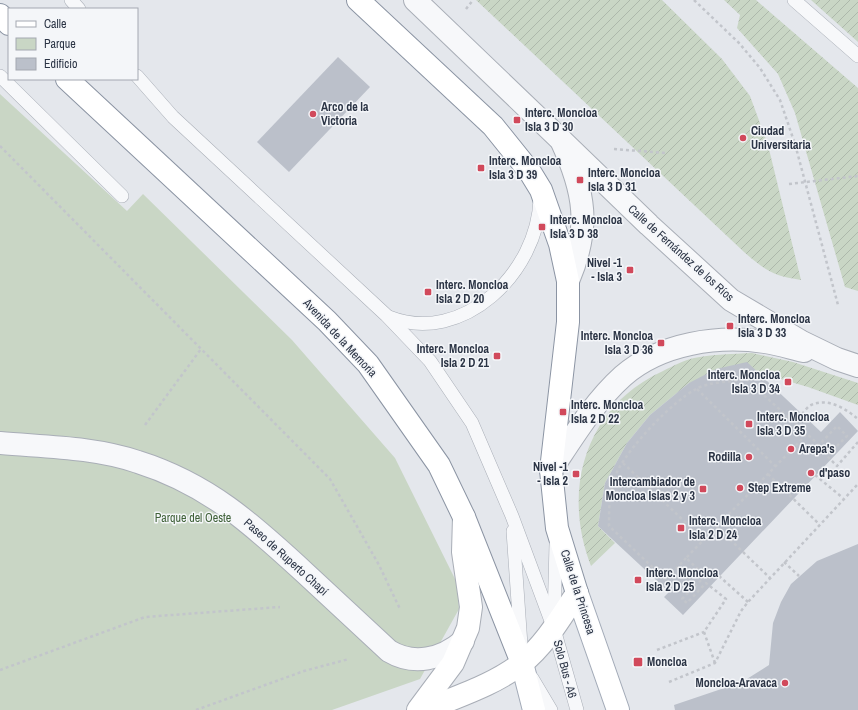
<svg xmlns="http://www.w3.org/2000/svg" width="858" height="710" font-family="'Archivo Narrow',sans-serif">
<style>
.park{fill:#c9d6c5}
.garden{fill:url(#garden-furrows)}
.building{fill:#bbc0ca}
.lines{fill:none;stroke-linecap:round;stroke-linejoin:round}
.lane-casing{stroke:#a9aeb7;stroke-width:14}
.street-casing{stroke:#a9aeb7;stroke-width:24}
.secondary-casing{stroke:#a9aeb7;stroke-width:24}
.primary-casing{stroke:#a3abb8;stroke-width:24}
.highway-casing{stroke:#8b94a3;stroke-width:24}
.path{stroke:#c2c5cb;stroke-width:2.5;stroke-dasharray:3 3;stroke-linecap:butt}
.lane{stroke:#f7f8fa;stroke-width:13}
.street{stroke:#f7f8fa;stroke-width:22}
.secondary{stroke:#fff;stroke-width:22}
.primary{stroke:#fff;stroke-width:22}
.highway{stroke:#fff;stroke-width:22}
.poi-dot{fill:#d1495b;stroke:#f4f6f9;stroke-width:1.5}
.labels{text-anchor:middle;stroke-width:3;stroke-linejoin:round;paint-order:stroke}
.poi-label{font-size:12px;font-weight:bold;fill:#2b3445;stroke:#f4f6f9;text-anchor:start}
.street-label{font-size:12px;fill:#2b3445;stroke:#f4f6f9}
.park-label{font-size:12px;fill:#3f6138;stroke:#f4f6f9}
</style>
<defs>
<pattern id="garden-furrows" width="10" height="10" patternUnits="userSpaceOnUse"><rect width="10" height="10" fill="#c9d6c5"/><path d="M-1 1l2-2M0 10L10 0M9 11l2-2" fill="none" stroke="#adb8ab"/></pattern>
</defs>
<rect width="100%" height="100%" fill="#e4e7ec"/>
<polygon class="park" points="0,94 127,211 143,194 292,340 395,458 457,583 459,609 420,679 332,710 0,710"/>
<g class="garden">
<path d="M476,0H662L722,59L750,96L768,145L801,280C772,276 765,270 744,252Z"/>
<polygon points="724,0 756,0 858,88 858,291 845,287 795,113 778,74 737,28 740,15"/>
<polygon points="811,0 858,0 858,42"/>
<path d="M752,353L793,362L858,383V405L808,387L757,372L689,383L650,415L627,443L605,483L598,526L615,543L591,566C561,489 586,406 663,371C673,366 684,360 694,358C713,354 733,354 752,353Z"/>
</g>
<g class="building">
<polygon points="338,57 370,87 289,172 257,142"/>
<polygon points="747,362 821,432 840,412 858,431 683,615 664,597 669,592 598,526 605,483 627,443 650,415 689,383 716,369"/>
<polygon points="858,544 858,710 675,710 674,705 742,682 769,665 773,623 781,602 791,584 817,561"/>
</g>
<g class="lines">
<defs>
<g id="lane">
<polyline points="71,0 79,9"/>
<polyline points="794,0 858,56"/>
<polyline points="0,76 122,196"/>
<polyline points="137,76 173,117 386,315 430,361 472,423 512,516 554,629 577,710"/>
<path d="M389,317C463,346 538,272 540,199"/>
<polyline points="513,531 521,645"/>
<polyline points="554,621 556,544"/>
<polyline points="532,678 551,710"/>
</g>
<g id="street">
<path d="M415,0L561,140C585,192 591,227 568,281"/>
<polyline points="561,140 649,225 731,300 802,342 837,359 858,366"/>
<path d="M0,443C45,447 94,447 138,462C208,484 252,524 305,573C333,599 361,625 389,651C414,666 442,659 463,641"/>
<path d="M551,470C573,437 594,402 623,376C661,343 718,335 765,342C778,344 791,348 804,351"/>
</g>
<g id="secondary">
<polyline points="418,710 453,663 468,628 471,607 463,552 464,517"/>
<path d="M425,710C458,696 494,685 522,663C545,645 561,617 577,593"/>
</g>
<g id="primary">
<polyline points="577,593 618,710"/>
<polyline points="522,663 534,710"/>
</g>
<g id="highway">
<polyline points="358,0 493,126 530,172 541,190 560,244 568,281 568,322 551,470 557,528 577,593"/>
<polyline points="0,15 9,24"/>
<polyline points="67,79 327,321 368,364 439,465 464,517 522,663"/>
</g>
</defs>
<use href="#lane" class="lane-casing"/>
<use href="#street" class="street-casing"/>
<use href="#secondary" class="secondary-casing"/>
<use href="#primary" class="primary-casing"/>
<use href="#highway" class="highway-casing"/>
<g class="path">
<polyline points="694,0 739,43 760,68 780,100 795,144 838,305"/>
<polyline points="466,9 473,0"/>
<polyline points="0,146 330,479 379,565 400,609"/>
<polyline points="614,149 666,153"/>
<polyline points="789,184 858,176"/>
<polyline points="697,389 775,466"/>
<path d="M802,414C805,411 808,406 811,405C828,397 846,409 858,419"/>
<polyline points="145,425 201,349"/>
<polyline points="623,463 704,540"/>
<polyline points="768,474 819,524"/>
<polyline points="815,475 843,498"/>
<polyline points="717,527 770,578"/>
<path d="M686,558L666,580L609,526C609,507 609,487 618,470C631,445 672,402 696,389C708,382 733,381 747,380L807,434"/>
<polyline points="784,562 799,576"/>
<polyline points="719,576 748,602"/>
<polyline points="657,650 704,632"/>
<polyline points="715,663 704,632 726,599 706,583 687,603 682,599 705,576 686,558 807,434 819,445 837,426 847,436 827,456 837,466 858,442"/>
<polyline points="0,670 145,617 280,607"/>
<polyline points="669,682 715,663 741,611 748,602 858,484"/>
<polyline points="196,710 304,671 349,659"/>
</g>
<use href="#lane" class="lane"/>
<use href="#street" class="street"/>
<use href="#secondary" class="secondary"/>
<use href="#primary" class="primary"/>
<use href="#highway" class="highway"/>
</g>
<g class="poi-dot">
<circle cx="313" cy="114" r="4"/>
<rect x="513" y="116" width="8" height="8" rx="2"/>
<circle cx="743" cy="138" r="4"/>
<rect x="477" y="164" width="8" height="8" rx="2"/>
<rect x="576" y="176" width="8" height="8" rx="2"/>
<rect x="538" y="223" width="8" height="8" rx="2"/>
<rect x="626" y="266" width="8" height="8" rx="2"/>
<rect x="424" y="288" width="8" height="8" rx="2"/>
<rect x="726" y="322" width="8" height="8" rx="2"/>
<rect x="657" y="339" width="8" height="8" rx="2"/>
<rect x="493" y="352" width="8" height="8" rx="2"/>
<rect x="784" y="378" width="8" height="8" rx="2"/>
<rect x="559" y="408" width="8" height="8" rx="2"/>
<rect x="745" y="420" width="8" height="8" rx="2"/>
<circle cx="791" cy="449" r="4"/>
<circle cx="749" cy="457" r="4"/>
<circle cx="811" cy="473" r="4"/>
<rect x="572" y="470" width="8" height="8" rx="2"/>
<circle cx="740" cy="488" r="4"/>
<rect x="699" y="485" width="8" height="8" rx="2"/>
<rect x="677" y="524" width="8" height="8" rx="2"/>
<rect x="634" y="576" width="8" height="8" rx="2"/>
<rect x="633" y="657" width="10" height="10" rx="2"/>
<circle cx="785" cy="683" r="4"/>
</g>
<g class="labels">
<g class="poi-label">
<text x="321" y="111">Arco de la<tspan x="321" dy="14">Victoria</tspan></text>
<text x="525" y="117">Interc. Moncloa<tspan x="525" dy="14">Isla 3 D 30</tspan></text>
<text x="751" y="135">Ciudad<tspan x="751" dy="14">Universitaria</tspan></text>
<text x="489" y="165">Interc. Moncloa<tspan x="489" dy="14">Isla 3 D 39</tspan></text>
<text x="588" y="177">Interc. Moncloa<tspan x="588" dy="14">Isla 3 D 31</tspan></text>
<text x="550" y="224">Interc. Moncloa<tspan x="550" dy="14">Isla 3 D 38</tspan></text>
<text x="622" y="267" text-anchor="end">Nivel -1<tspan x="622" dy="14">- Isla 3</tspan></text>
<text x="436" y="289">Interc. Moncloa<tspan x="436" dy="14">Isla 2 D 20</tspan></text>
<text x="738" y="323">Interc. Moncloa<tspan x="738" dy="14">Isla 3 D 33</tspan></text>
<text x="653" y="340" text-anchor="end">Interc. Moncloa<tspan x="653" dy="14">Isla 3 D 36</tspan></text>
<text x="489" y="353" text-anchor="end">Interc. Moncloa<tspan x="489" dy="14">Isla 2 D 21</tspan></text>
<text x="780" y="379" text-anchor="end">Interc. Moncloa<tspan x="780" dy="14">Isla 3 D 34</tspan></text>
<text x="571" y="409">Interc. Moncloa<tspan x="571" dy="14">Isla 2 D 22</tspan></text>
<text x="757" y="421">Interc. Moncloa<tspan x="757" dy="14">Isla 3 D 35</tspan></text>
<text x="799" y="453">Arepa's</text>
<text x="741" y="461" text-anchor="end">Rodilla</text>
<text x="568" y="471" text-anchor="end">Nivel -1<tspan x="568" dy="14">- Isla 2</tspan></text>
<text x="819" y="477">d'paso</text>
<text x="695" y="486" text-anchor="end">Intercambiador de<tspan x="695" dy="14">Moncloa Islas 2 y 3</tspan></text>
<text x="748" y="492">Step Extreme</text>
<text x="689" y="525">Interc. Moncloa<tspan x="689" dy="14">Isla 2 D 24</tspan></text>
<text x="646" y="577">Interc. Moncloa<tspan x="646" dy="14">Isla 2 D 25</tspan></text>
<text x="647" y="666">Moncloa</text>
<text x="777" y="687" text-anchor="end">Moncloa-Aravaca</text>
</g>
<g class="street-label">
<text transform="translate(681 253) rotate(42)" y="4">Calle de Fernández de los Ríos</text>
<text transform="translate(340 338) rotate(47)" y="4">Avenida de la Memoria</text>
<text transform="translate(286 557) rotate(42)" y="4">Paseo de Ruperto Chapí</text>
<text transform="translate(578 592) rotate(72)" y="4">Calle de la Princesa</text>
<text transform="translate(565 669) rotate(75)" y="4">Solo Bus - A6</text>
</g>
<g class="park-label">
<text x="193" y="522">Parque del Oeste</text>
</g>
</g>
<rect x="8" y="8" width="130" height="72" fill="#f4f6f9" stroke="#a4a8b1"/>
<rect x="16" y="21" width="20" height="6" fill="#ffffff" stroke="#a4a8b1"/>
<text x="44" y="28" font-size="12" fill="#2b3445">Calle</text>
<rect x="16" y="38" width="20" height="12" fill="#c9d6c5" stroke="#a4a8b1"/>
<text x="44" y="48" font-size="12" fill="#2b3445">Parque</text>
<rect x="16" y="58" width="20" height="12" fill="#bbc0ca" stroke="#a4a8b1"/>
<text x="44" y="68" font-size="12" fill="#2b3445">Edificio</text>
</svg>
